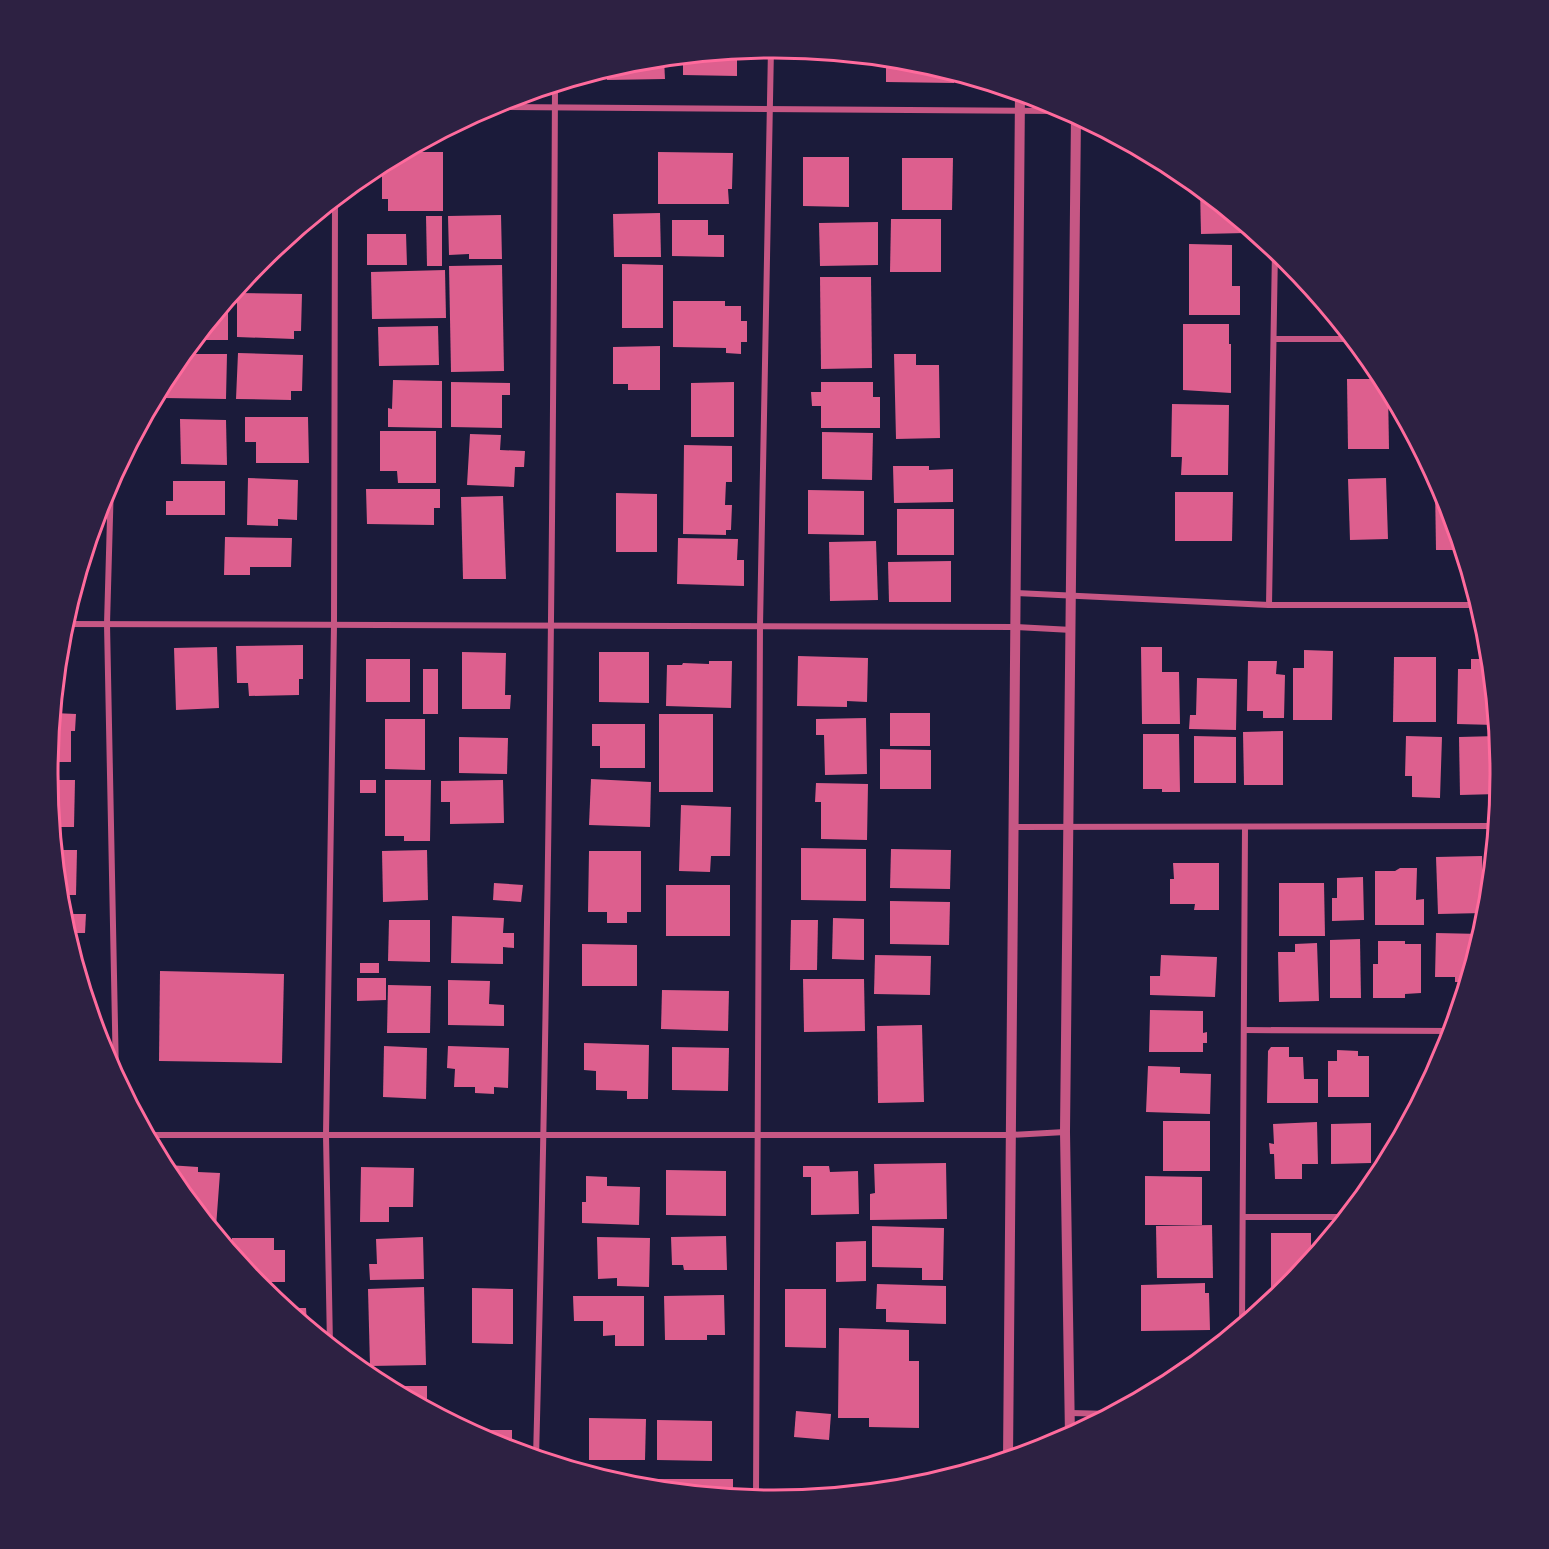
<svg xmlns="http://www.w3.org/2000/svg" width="1549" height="1549" font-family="Lato,sans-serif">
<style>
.building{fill:#dd5f8e}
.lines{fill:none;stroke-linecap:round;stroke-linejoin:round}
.minor{stroke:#c65784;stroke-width:6}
.tertiary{stroke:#c65784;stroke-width:10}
.rim{fill:none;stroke:#ff6b9d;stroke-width:3}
</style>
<rect width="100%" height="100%" fill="#1b1b3a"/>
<g class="building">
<polygon points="737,52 737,76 683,75 683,57"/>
<polygon points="664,59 665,79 607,80 607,70 633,62"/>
<polygon points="886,59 917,62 954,73 954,83 886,82"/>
<polygon points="405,152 443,152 443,211 388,211 388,199 382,199 382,169 387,169 387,162"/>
<polygon points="658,152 733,153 732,189 728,189 729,204 658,204"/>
<polygon points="803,157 849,157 849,207 803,206"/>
<polygon points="902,158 953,158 952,210 902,210"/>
<polygon points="1200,188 1246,226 1246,233 1201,234"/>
<polygon points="660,213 661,257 614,257 613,214"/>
<polygon points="501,215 502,259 469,259 469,254 449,255 448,216"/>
<polygon points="426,216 442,216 442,266 427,266"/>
<polygon points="891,219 941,219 941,272 890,272"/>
<polygon points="672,220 708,220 708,235 724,235 724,257 672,256"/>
<polygon points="878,222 878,265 820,266 819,223"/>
<polygon points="367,234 406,234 407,265 367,265"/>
<polygon points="1189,244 1232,245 1232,286 1240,286 1240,315 1189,315"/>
<polygon points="622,264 663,265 663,328 622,328"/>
<polygon points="502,265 504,371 451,372 449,266"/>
<polygon points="445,270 446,318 372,319 371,272"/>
<polygon points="820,277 871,277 872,368 821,369"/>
<polygon points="237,293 302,294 301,331 294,331 294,339 237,337"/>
<polygon points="228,301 228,340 196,340 196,339"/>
<polygon points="673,301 725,301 725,306 741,306 741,321 747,321 747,342 741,342 741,354 726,353 726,348 673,347"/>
<polygon points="1183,324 1229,324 1229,344 1231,344 1231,393 1183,390"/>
<polygon points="438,326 439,365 379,366 378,327"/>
<polygon points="660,346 660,390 628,390 628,384 613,384 613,347"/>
<polygon points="238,353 303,355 302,391 291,391 291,400 236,399"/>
<polygon points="185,354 227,354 226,399 164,398 165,382 168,375 171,375 171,370"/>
<polygon points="894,354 916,354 916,365 939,365 940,438 896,439"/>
<polygon points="1347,379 1383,379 1388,388 1389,449 1348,449"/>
<polygon points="393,380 442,381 442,428 388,427 388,408 392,409"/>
<polygon points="451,382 510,383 510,395 502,395 502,428 451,427"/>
<polygon points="734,382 734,437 691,437 691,383"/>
<polygon points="821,382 873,382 873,397 880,397 880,428 821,428 821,406 812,406 811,392 821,392"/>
<polygon points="1172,404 1229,405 1228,475 1181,475 1182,457 1171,457"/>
<polygon points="245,417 308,417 309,463 256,463 256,442 245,442"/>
<polygon points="180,419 226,420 227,465 181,464"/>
<polygon points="380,431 436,431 436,483 398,483 397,471 380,471"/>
<polygon points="822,432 873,433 872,480 822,479"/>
<polygon points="470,434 501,435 500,450 525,451 524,467 515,467 514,487 467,485"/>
<polygon points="684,445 732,446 732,482 726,482 725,505 732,505 731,530 726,530 726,535 683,534"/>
<polygon points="893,466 929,466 929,470 953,469 953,502 894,503"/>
<polygon points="248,478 298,480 297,520 278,519 278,526 247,525"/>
<polygon points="1386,478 1388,539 1350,540 1348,479"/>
<polygon points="173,481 225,481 225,515 166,515 166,501 173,501"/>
<polygon points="1435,487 1440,487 1446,497 1460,550 1436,550"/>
<polygon points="366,489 440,489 440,508 434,508 434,525 367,524"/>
<polygon points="808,490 864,491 864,535 808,534"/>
<polygon points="1175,492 1233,492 1232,541 1175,541"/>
<polygon points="616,493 657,494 657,552 616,552"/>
<polygon points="503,496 506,579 463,579 461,497"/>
<rect x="897" y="509" width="57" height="46"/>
<polygon points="225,537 292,538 291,567 250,567 250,575 224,575"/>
<polygon points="678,538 738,539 737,560 744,560 744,586 677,584"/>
<polygon points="876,541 878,600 830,601 829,542"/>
<polygon points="951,561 951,602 889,602 888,562"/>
<polygon points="303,645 303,679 299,679 299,695 249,696 248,683 237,683 236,646"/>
<polygon points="217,647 219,708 176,710 174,648"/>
<polygon points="1141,647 1162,647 1162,672 1179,672 1180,724 1142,724"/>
<polygon points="1304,650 1333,651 1332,720 1293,720 1293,668 1304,668"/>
<polygon points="462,652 506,653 505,695 511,695 510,709 462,709"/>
<polygon points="599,652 649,652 649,703 599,702"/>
<polygon points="798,656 868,658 867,702 847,701 847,707 797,706"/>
<polygon points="1394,657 1436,657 1436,722 1393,722"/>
<rect x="366" y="659" width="44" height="43"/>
<polygon points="1471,659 1490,659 1495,725 1457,724 1458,669 1471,669"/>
<polygon points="709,661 732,661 731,708 666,706 667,665 682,665 683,663 709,664"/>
<polygon points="1248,661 1277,661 1276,674 1285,675 1284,718 1263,718 1263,711 1247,711"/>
<rect x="423" y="669" width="15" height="45"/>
<polygon points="1197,678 1237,679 1236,730 1189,729 1190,715 1196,715"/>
<polygon points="54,713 76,714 75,731 71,731 71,762 49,762"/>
<rect x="890" y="713" width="40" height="33"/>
<rect x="659" y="714" width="54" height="78"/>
<polygon points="866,718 867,774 825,775 824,735 816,735 816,719"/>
<polygon points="385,719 425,719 425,770 385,769"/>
<polygon points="592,724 645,724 645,768 600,768 600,746 592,746"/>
<polygon points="1283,731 1283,785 1244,785 1243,732"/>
<polygon points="1143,734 1179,734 1180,792 1162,792 1162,789 1143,789"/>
<polygon points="1194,736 1236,737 1236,783 1194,783"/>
<polygon points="1406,736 1442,737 1440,798 1412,797 1412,776 1405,776"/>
<polygon points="1497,736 1498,794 1460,795 1459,737"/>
<polygon points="459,737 508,738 507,774 459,773"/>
<polygon points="880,749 931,750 931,789 880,789"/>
<polygon points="591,779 651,782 650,827 589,825"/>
<polygon points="49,780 75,780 74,827 53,827"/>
<rect x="360" y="780" width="16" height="13"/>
<polygon points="385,780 431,780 430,841 404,841 404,836 385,836"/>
<polygon points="503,780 504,823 450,824 450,802 441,802 441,781"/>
<polygon points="816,783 868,784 867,840 821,839 821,802 815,802"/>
<polygon points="681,805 731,807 730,856 711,856 710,872 679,871"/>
<polygon points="801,848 866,849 866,901 801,900"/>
<polygon points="891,849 951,850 950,889 890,888"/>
<polygon points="55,850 77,850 76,895 60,895"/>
<polygon points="427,850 428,900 383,902 382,851"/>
<polygon points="589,851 641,851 641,912 627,912 627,923 607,923 607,912 588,912"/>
<polygon points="1482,856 1484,913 1438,914 1436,857"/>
<polygon points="1173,863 1219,863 1219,910 1194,910 1195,904 1170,904 1170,879 1174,879"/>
<polygon points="1400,868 1417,868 1416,900 1424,899 1424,925 1375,925 1375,871 1395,871"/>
<polygon points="1363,877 1364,920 1332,921 1332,898 1337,898 1337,878"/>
<polygon points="494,883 523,885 521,902 493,900"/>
<polygon points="1279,883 1324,883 1325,936 1279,936"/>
<rect x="666" y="885" width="64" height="51"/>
<polygon points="890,901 950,902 949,945 890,944"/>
<polygon points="62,914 86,914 85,933 67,933"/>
<polygon points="452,916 504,918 503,933 514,933 514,948 503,947 503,964 451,963"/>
<polygon points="833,918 864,919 864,960 832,959"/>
<polygon points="389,920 430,920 430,962 388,961"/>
<polygon points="791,920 818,920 817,970 790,970"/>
<polygon points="1436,933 1482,934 1467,982 1455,982 1455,977 1435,977"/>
<polygon points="1360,939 1361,998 1330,998 1330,940"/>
<polygon points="1378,941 1405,941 1405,944 1421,944 1421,993 1405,994 1405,998 1373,998 1373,964 1378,964"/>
<polygon points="1317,943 1319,1001 1279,1002 1278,952 1295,952 1295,944"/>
<polygon points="582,944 637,945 637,986 582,986"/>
<polygon points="875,955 931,956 930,995 874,994"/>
<polygon points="1161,955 1217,957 1215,997 1150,995 1150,976 1160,976"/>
<rect x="360" y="963" width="19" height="10"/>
<polygon points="160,971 284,974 282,1063 159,1061"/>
<polygon points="357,978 386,978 386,1000 357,1001"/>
<polygon points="803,979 864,979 865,1031 804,1032"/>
<polygon points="448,980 490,981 489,1004 504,1005 504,1026 448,1025"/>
<polygon points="388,985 431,986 430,1033 387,1033"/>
<polygon points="662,990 729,991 728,1031 661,1029"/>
<polygon points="1150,1010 1203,1011 1203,1033 1207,1032 1207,1043 1203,1043 1203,1052 1149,1052"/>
<polygon points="922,1025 924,1102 878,1103 877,1026"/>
<polygon points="584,1043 649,1045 648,1099 627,1099 627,1091 596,1090 596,1071 584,1070"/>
<polygon points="384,1046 427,1048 426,1099 383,1097"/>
<polygon points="448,1046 509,1048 508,1088 494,1087 494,1094 475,1093 475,1087 454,1087 455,1069 447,1068"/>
<polygon points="672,1047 729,1048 728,1091 672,1090"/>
<polygon points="1271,1047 1289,1047 1289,1057 1303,1057 1304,1079 1318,1079 1318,1103 1267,1103 1268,1051"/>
<polygon points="1337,1050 1358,1051 1358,1056 1369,1056 1369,1097 1328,1097 1328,1061 1337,1061"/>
<polygon points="1148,1066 1180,1067 1180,1073 1211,1074 1210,1114 1146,1112"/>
<rect x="1163" y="1121" width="47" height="50"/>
<polygon points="1317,1122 1318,1164 1302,1164 1302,1179 1275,1179 1274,1154 1270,1154 1269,1143 1274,1144 1273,1124"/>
<polygon points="1371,1123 1371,1163 1331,1164 1331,1124"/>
<polygon points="946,1163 947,1219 870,1220 870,1194 875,1193 874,1164"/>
<polygon points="168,1165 198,1167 198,1172 220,1173 216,1227 210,1227 170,1178 168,1173"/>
<polygon points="803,1166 829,1166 830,1172 858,1171 859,1214 811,1215 811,1177 803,1177"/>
<polygon points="361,1167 414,1168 413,1207 389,1207 389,1222 360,1222"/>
<polygon points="666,1170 726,1171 726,1216 666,1215"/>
<polygon points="586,1176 607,1177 607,1186 640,1187 639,1225 582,1223 582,1202 586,1202"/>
<polygon points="1145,1176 1202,1177 1202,1225 1145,1225"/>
<polygon points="1212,1225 1213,1278 1157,1278 1156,1226"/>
<polygon points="872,1226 944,1228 943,1280 922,1280 922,1268 872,1267"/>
<polygon points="1271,1233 1311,1233 1311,1260 1288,1288 1277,1297 1271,1297"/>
<polygon points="726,1236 727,1270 684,1270 683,1265 672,1265 671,1237"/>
<polygon points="423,1237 424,1279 370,1280 369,1264 377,1264 376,1239"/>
<polygon points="597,1237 650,1238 649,1287 617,1286 617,1278 598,1279"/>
<polygon points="232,1238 274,1238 274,1250 285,1250 285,1282 256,1282 232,1253"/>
<polygon points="866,1241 866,1281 836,1282 836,1242"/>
<polygon points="1205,1283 1205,1293 1209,1293 1210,1330 1141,1331 1141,1285"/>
<polygon points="877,1284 946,1286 946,1324 886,1322 886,1309 876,1309"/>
<polygon points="424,1287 426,1365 370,1366 368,1289"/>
<polygon points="472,1288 513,1289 513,1344 472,1343"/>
<polygon points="785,1289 826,1289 826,1348 785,1347"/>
<polygon points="724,1295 725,1335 707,1335 707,1340 665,1340 664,1296"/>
<polygon points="573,1296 644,1296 644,1346 615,1346 615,1335 603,1336 603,1321 574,1321"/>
<polygon points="285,1308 306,1308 307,1323 304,1324"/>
<polygon points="839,1328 909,1330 909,1361 919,1361 919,1428 869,1427 869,1418 838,1418"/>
<polygon points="384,1386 427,1386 427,1408"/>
<polygon points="796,1411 831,1414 829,1440 794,1437"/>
<polygon points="589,1418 646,1419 645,1460 589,1460"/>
<polygon points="657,1420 712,1421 712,1461 657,1460"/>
<polygon points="466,1430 512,1430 512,1447 505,1446 505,1448 496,1446"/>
<polygon points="607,1479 733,1479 733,1497 632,1487"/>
</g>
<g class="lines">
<g class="minor">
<polyline points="490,107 1067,111"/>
<polyline points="1274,339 1352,339"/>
<polyline points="111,482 107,624 116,1076"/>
<polyline points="1016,593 1269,605 1478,605"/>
<polyline points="1269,605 1275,250"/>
<polyline points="65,624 1015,627 1072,630"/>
<polyline points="1014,827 1496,826"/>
<polyline points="1244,1030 1452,1031"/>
<polyline points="147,1135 1011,1135 1065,1132"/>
<polyline points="1243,1217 1347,1217"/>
<polyline points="1242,1326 1245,827"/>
<polyline points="330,1345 326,1135 334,625 335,200"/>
<polyline points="1070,1413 1112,1414"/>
<path d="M536,1458C548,1001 553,543 555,86"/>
<polyline points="756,1499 760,626 771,48"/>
</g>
<g class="tertiary">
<polyline points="1070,1436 1065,1132 1076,116"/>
<polyline points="1008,1459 1020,93"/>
</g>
</g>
<path d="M0 0H1549V1549H0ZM58 774a716 716 0 1 1 1432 0a716 716 0 1 1-1432 0Z" fill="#2d2142" fill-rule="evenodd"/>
<path class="rim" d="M58 774a716 716 0 1 1 1432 0a716 716 0 1 1-1432 0Z"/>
</svg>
